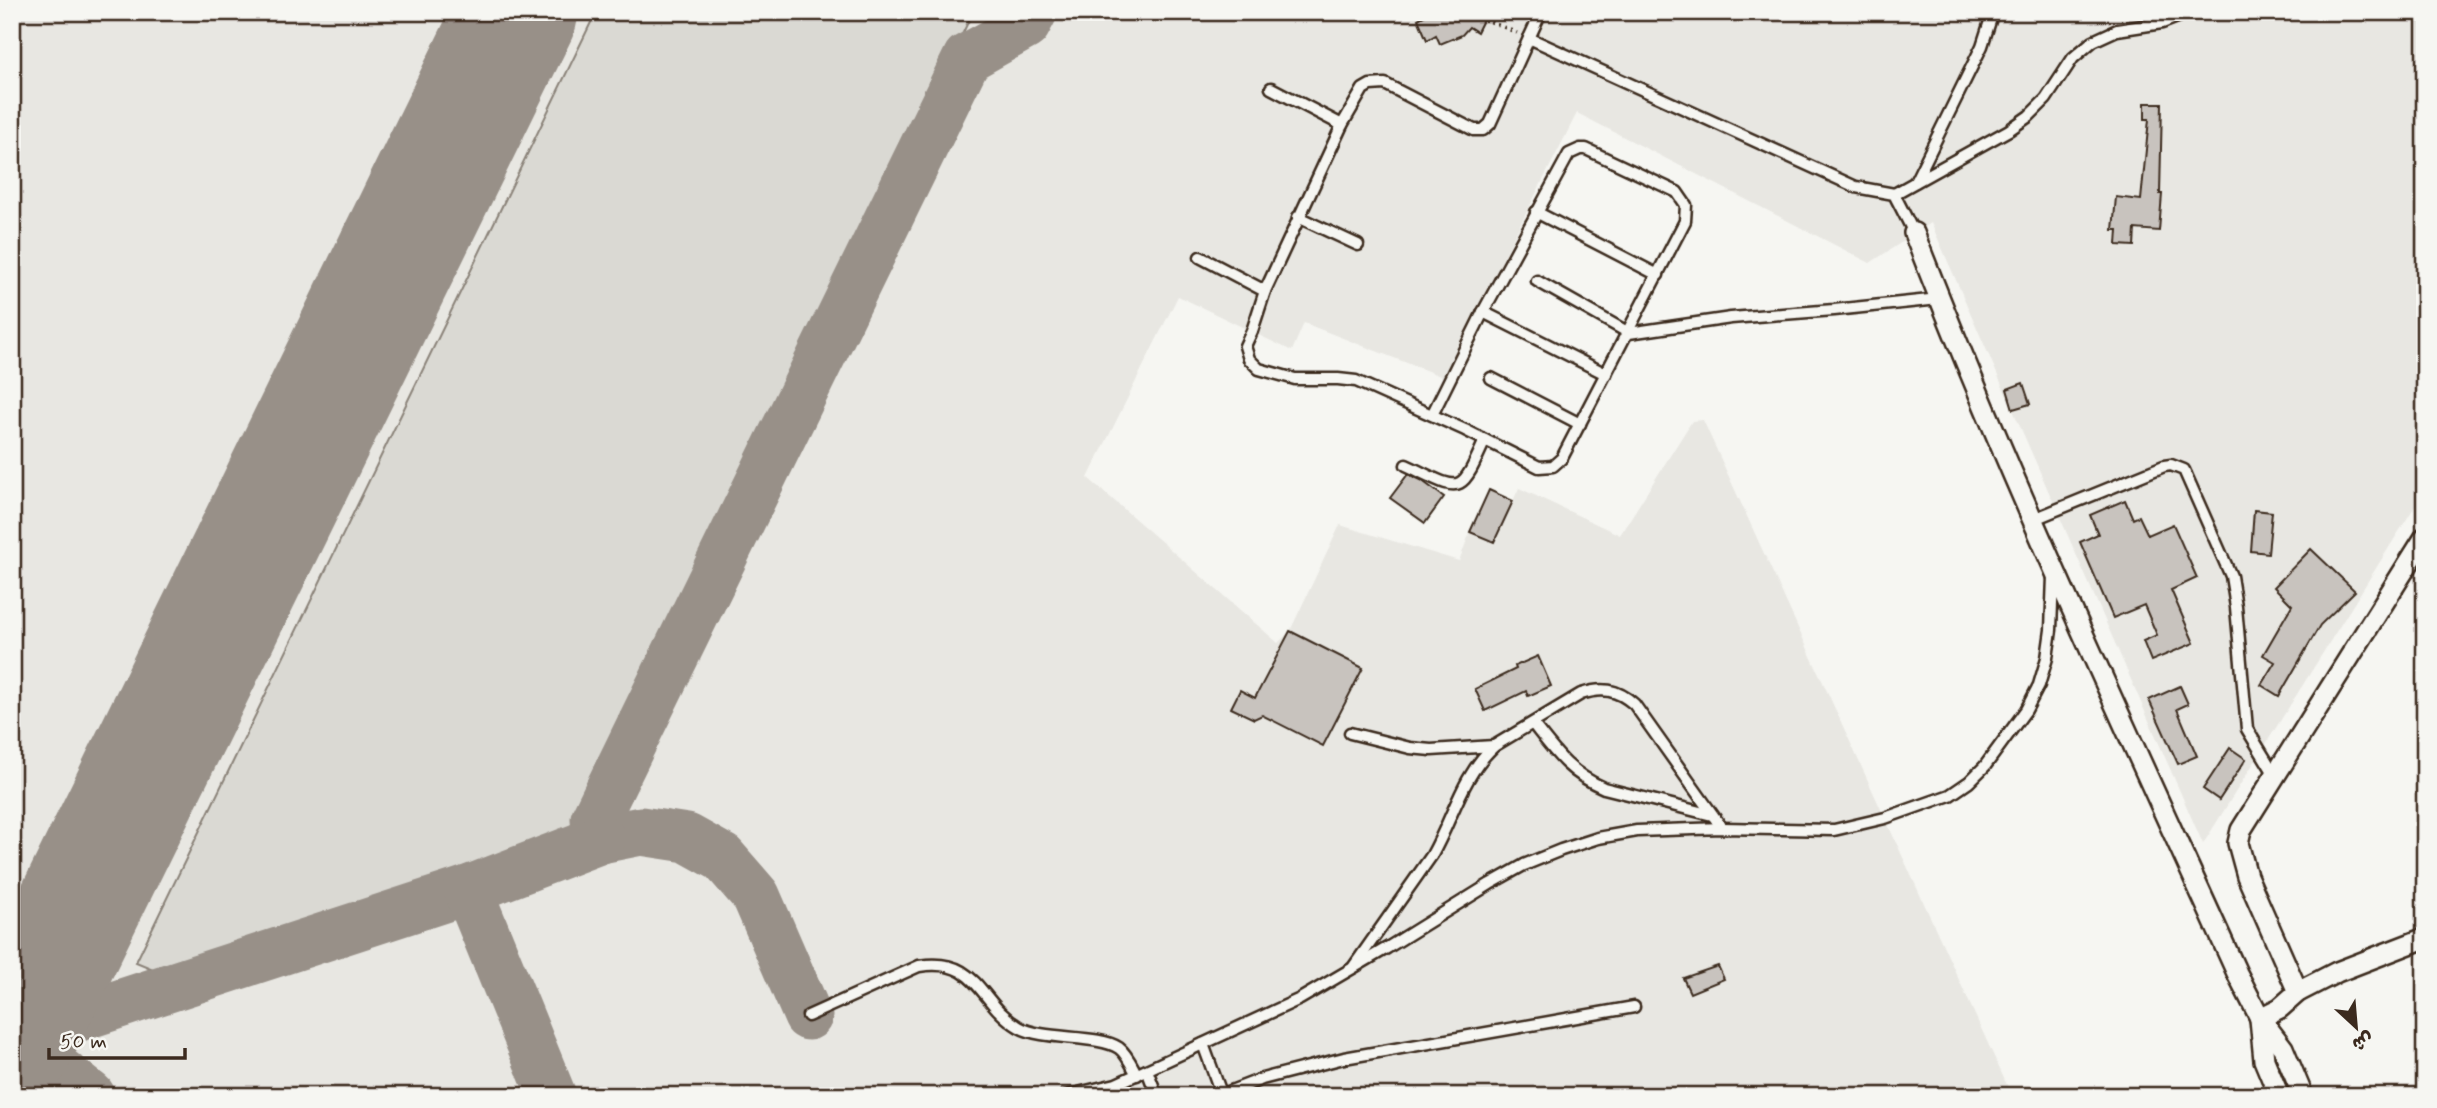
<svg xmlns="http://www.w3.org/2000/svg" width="2437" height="1108" font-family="Mynerve,'Playpen Sans Arabic',sans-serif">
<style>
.built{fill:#e8e7e2}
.green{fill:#dad9d3;stroke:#8a8278;stroke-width:2}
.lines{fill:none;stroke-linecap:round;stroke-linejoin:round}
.taxiway{stroke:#989088;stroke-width:49}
.runway{stroke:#989088;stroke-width:122}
.building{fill:#c8c3be;stroke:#3b2a1e;stroke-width:2}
.service-casing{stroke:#3b2a1e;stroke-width:15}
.minor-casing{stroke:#3b2a1e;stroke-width:24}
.path{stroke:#3b2a1e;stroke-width:3.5;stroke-dasharray:2 5;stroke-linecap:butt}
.service{stroke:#f6f6f2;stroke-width:10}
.minor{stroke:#f6f6f2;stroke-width:19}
</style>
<rect width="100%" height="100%" fill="#f6f6f2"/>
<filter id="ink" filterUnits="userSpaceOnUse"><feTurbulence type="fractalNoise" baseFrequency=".0143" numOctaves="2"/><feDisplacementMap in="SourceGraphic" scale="14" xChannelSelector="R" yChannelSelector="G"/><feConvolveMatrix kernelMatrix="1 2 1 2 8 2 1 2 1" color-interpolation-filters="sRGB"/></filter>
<g filter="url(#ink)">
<polygon class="built" points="12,12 2425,12 2425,490 2203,844 1931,223 1870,263 1577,113 1443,377 1304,323 1292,351 1178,296 1088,478 1278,643 1290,631 1340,525 1459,561 1470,532 1494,542 1519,488 1620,535 1692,421 1703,420 2012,1096 12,1096"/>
<polygon class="green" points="596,12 973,12 957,45 960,49 863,250 696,584 627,730 576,813 570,829 564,834 175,967 153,969 136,962"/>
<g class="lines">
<g class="taxiway">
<polyline points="808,1016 756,896 723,858 687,838 641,831 601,839 595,819 967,58 1026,25 1033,12"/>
<polyline points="16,1036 91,1096"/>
<polyline points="12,1039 468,890"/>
<polyline points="552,1096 468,890 601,839"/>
</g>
<polyline class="runway" points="12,1044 517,12"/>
</g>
<g class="building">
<polygon points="1431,12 1487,12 1477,32 1469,27 1462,35 1440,44 1436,35 1427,40 1418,19"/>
<polygon points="2145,103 2162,103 2160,194 2162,194 2159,231 2135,229 2134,246 2117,245 2118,230 2113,230 2116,197 2141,200 2149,119 2145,119"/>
<polygon points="2023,383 2030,404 2013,409 2007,389"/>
<polygon points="1408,474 1421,480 1444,497 1425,523 1390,498"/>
<polygon points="1489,490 1513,501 1494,542 1470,532"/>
<polygon points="2125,500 2133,519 2139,516 2148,535 2173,524 2197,578 2171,590 2194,643 2151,661 2143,641 2157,635 2144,605 2113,618 2080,542 2098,534 2090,515"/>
<polygon points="2254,510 2272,512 2268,553 2251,551"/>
<polygon points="2311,549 2355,591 2320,625 2279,696 2261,685 2275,662 2263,655 2292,605 2274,587"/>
<polygon points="1290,631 1363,668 1323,746 1262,715 1254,719 1231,708 1240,690 1255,698"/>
<polygon points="1538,656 1551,686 1528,696 1526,691 1485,711 1475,689 1516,669 1515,666"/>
<polygon points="2180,686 2188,704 2177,709 2197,756 2178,764 2149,700"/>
<polygon points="2230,748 2246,759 2219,800 2203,789"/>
<polygon points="1718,966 1724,979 1690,993 1683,978"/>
</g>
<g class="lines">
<defs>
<g id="service">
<polyline points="1529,38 1856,187 1894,194 1914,233"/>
<polyline points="1271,88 1342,125"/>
<polyline points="1915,182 1982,46 1993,12"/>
<polyline points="1894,194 2009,130 2029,116 2046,99 2073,58 2093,41 2117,30 2162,23 2190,12"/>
<polyline points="1536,212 1658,275"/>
<polyline points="1298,217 1358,245"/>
<polyline points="1200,257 1265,291"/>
<polyline points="1537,281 1629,333 1731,318 1834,310 1939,299"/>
<polyline points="1483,312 1606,374"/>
<polyline points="1491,378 1580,424"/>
<polyline points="1432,415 1483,312 1569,154 1580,149 1586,149 1677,192 1686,205 1685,221 1562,458 1553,466 1539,467 1465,430 1356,381 1338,379 1295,379 1259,369 1249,359 1245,346 1252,331 1265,291 1342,125 1363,89 1370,85 1385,84 1474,130 1483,130 1490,124 1541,12"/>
<path d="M1406,465C1462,491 1459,498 1485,440"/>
<polyline points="2034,519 2164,466 2171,465 2184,470 2231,576 2236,607 2247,729 2275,775"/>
<path d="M1533,724C1555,752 1569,773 1604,788L1712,815"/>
<polyline points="1350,733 1410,748 1431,750 1494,746"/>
<path d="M1354,966L1432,855C1454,816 1461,777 1494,746L1581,694C1602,687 1617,689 1634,704L1722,828"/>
<path d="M808,1016L919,966C979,956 979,1004 1019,1027C1043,1041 1098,1034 1119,1048C1127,1054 1132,1066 1137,1075"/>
<polyline points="1203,1044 1222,1096"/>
<polyline points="1147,1070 1157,1096"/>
<polyline points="1065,1096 1116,1084 1300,999 1387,948 1490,884 1524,865 1561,850 1598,838 1637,831 1722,828 1834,830 1885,818 1950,795 1969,782 1985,766 2026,710 2039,685 2047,658 2051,630 2053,576"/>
<polyline points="1218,1096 1262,1079 1344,1058 1634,1007"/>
</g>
<g id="minor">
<path d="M1914,233C2011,484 2126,728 2237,973L2260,1018L2283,1048L2303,1096"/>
<polyline points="2298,992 2247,876 2238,843 2241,830 2425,537"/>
<polyline points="2260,1018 2280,1008 2298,992 2337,972 2425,938"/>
<polyline points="2260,1019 2264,1060 2279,1096"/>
</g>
</defs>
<use href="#service" class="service-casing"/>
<use href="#minor" class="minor-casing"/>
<polyline class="path" points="1484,19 1517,33"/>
<use href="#service" class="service"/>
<use href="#minor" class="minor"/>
</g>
</g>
<rect width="2437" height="1108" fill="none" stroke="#f6f6f2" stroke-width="42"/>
<rect x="21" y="21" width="2395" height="1066" fill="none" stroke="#3b2a1e" stroke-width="2.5" filter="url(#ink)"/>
<g transform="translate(2356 1027) rotate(154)" stroke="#f6f6f2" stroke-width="5" paint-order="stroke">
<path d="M0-5L12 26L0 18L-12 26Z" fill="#3b2a1e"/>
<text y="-10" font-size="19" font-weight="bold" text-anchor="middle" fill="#3b2a1e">ش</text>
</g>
<path d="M49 1048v10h136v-10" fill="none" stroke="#3b2a1e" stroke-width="3.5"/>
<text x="60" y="1048" font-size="21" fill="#3b2a1e" stroke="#f6f6f2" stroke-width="5" paint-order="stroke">50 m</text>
</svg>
